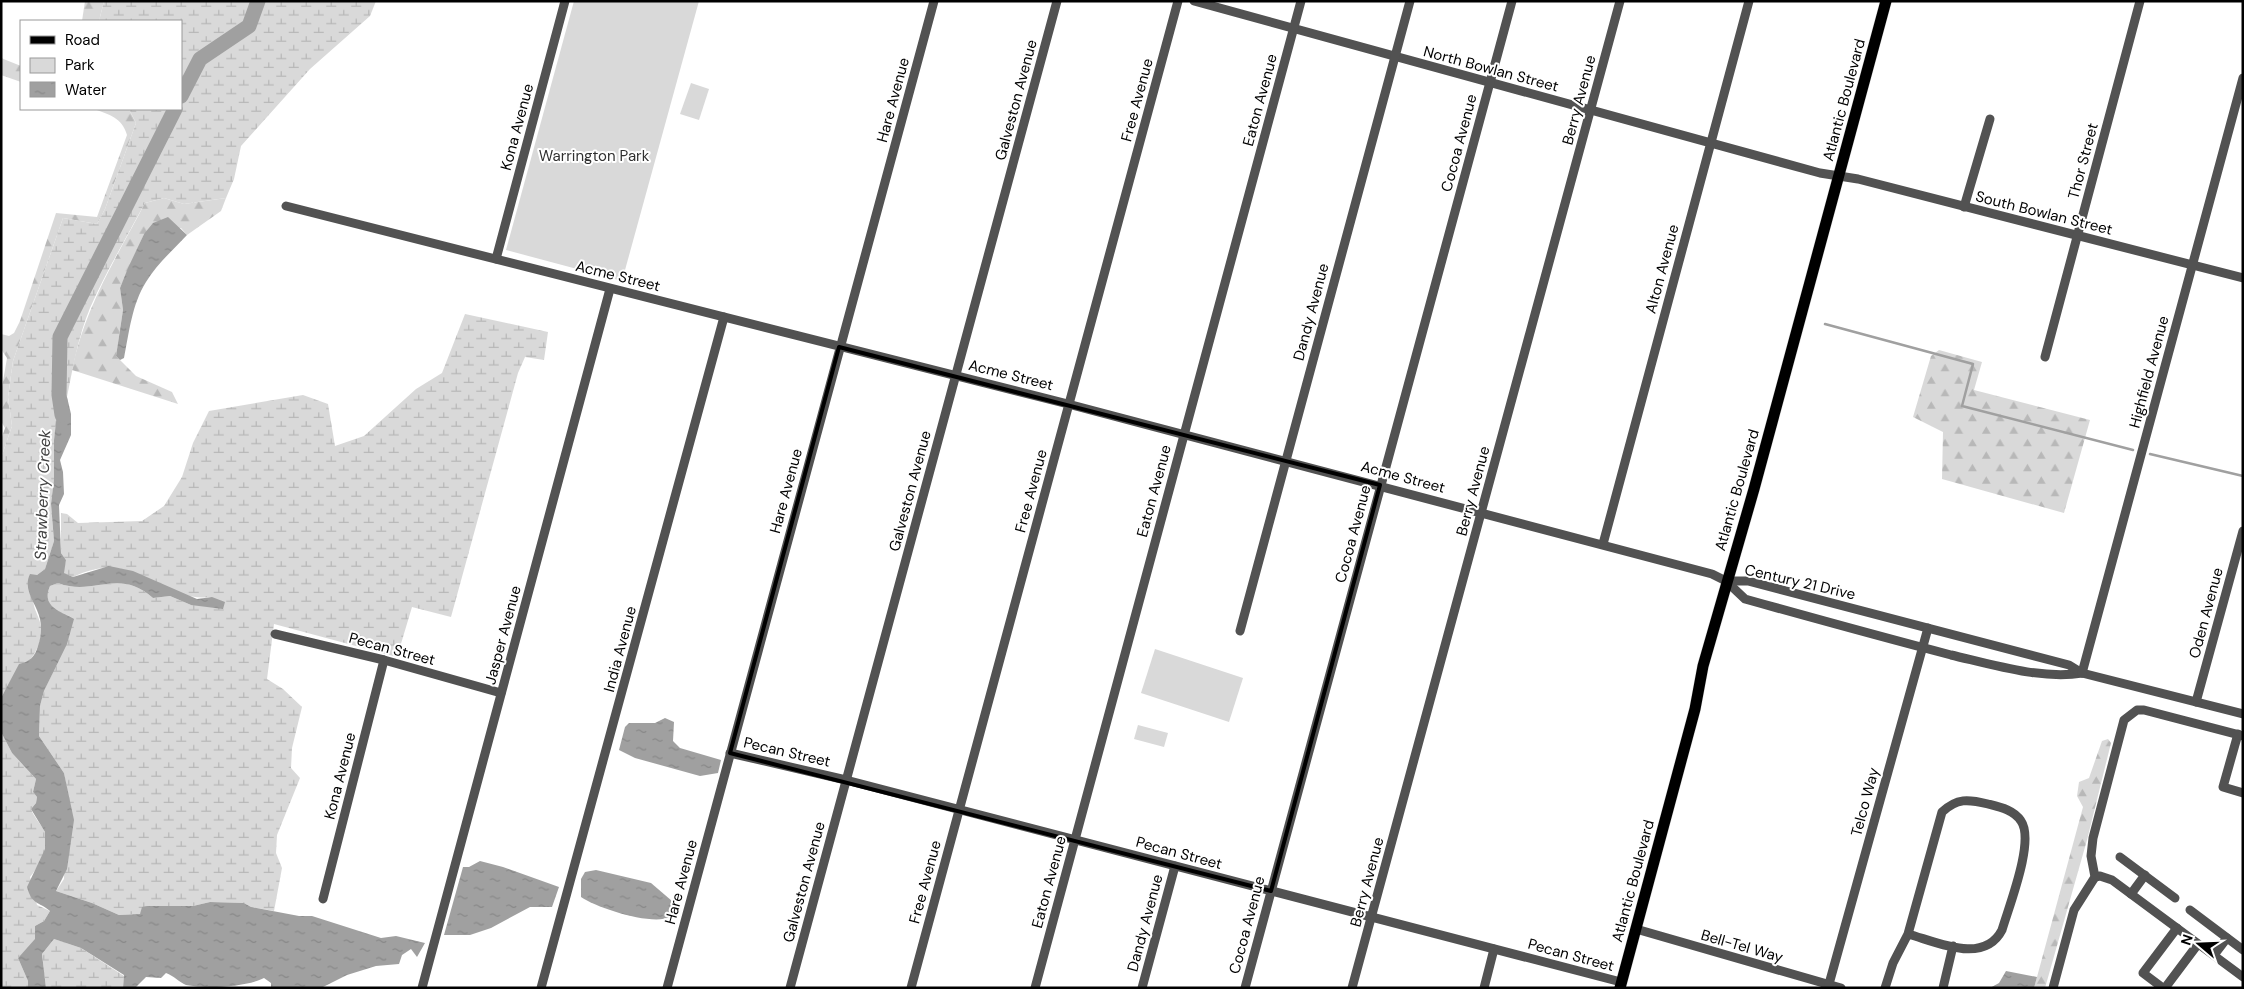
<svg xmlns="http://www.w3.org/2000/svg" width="2244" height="989" font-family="'DM Sans',sans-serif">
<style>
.forest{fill:url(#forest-firs)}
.wetland{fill:url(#wetland-marsh)}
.park{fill:#d9d9d9}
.water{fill:url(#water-ripples)}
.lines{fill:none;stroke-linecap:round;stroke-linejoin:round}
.stream{stroke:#a0a0a0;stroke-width:2.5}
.river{stroke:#a0a0a0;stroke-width:15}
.major-casing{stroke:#dbdbdb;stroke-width:12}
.minor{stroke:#525252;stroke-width:9}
.major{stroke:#000;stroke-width:11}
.marked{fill:none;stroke:#000;stroke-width:4;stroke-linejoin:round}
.labels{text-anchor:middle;stroke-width:4;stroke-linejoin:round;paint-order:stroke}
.street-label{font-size:15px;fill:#000;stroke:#fff}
.park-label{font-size:15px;fill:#303030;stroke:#fff}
.water-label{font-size:16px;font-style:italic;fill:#414141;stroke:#fff}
</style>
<defs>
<pattern id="forest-firs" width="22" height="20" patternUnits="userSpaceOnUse" patternTransform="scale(1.25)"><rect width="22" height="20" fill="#d9d9d9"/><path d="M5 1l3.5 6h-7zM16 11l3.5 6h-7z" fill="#b8b8b8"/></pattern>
<pattern id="wetland-marsh" width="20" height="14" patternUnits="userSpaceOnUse" patternTransform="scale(1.25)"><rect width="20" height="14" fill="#d9d9d9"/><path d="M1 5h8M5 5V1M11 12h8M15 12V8" fill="none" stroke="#b8b8b8"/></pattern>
<pattern id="water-ripples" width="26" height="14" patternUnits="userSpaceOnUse" patternTransform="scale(1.25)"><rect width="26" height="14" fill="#a0a0a0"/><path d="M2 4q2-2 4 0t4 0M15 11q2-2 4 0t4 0" fill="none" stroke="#888"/></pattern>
</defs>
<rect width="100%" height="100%" fill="#fff"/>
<g class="forest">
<polygon points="85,1 104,1 99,21 82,21"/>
<polygon points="1,58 21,66 21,82 1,75"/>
<path d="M94,109H129L136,123L105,209L97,224L63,218L13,361L8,397L12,426L1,458V440L5,428L1,421V393L7,358L1,349V334L9,336L14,333L20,321L56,213L97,217L127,135C122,117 109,115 94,109Z"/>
<path d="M164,198L184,204L226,198L221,211L187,235L181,228L144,234L120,288L123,310L116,356L136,376L172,392L178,404L72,370C84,309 116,258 145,203Z"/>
<polygon points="1939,350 1982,362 1974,390 2090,420 2064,513 1942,479 1943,432 1913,417 1931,356"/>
<polygon points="2108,739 2111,743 2087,840 2045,988 2034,988 2083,807 2077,796 2079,782 2089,778 2102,741"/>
</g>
<g class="wetland">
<path d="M104,1H376L370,16L310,69L241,146L234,179L226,198L184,204L164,198L145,203C126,238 106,272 90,308C78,337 73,367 67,397L60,395L54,440V479L51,504L54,541L45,569L37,575C36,584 32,597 34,606C37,616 43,624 41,636C37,661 12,676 1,698V458L12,426L8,397L13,361L63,218L97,224L105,209L136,123L129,109H181V21H99Z"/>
<path d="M465,314L548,332L544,360L525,357L518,373L451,617L412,607L397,657L274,624L267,679L283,689L302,707L292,748L291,768L300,778L277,835L276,853L282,868L274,911L251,907L244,903L210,902L193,906H147L140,914L119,915L92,903L56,891L64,879L67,789L64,773L39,736L40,706L44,691L52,674L64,614C50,610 44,600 50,586L58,583C94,597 118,567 153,598L170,596L191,605L212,597C158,603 136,546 73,577L63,573L66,560L61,553V513L67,514L78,523L142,521L164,506L182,477L193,443L209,411L303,395L328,404L335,446L364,436L416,389L442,373Z"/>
<path d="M1,732L12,753L36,779L33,792L37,797L36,803L31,809C34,817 40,823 44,830C52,845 39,866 30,877L37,905L50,911L44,921L35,926L36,939L18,958L28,981V988H1Z"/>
<polygon points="54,939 81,948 124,976 123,988 46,988 42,954"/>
</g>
<g class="park">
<polygon points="574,1 699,1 622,281 506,250"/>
<polygon points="691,83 709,89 699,120 680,114"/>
<polygon points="1155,649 1243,678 1229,722 1141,693"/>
<polygon points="1138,725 1168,733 1164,747 1134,739"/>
</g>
<g class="water">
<path d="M168,217L187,235C173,250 157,264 146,282C132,304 129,333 124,358L120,360L116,356L123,310L120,288L128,268L144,234L153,223Z"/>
<path d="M59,395L67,397L71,414V435L60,460L63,472L64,494L59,505L61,553L66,560L64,573L73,577L109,566L133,571L197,599L212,597L225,602L223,609L191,605L170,596L153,598C118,567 94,597 58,583L50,586C41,607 60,611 74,619L67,644L44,691L40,706L39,736L64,773L74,820L67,869L56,891L92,903L119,915L140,914L142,907L147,906H193L210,902L244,903L251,907L299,916H312L381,938L396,936L425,943L417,957L411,949L402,955L399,964L376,966L347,975L321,988H271V983L264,978C246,987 206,989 186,985C179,982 174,976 166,973L161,978L146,977L135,988H123L124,975L81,948L54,939L42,954L46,988H28V981L18,958L35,939V926L44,921L50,911C38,901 32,905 27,887L45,849V832L31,809L36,803L37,797L33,792L36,779L12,753L1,732V698L19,664C29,662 35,657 38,646C41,637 42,629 40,619C37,604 22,590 30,574L37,575L45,569L54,541L51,504L54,479V440Z"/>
<polygon points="665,718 674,722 673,741 680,748 721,760 718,773 700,776 635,758 619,750 625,727 629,723 655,723"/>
<polygon points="480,861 503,867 559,887 552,907 530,907 491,928 470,935 444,935 463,867 469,867"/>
<path d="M596,870L651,883L672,901L670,917C652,926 597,908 581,897V879L585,872Z"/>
<polygon points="2006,971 2037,977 2034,988 1990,988 1999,983"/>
</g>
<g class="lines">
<g class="stream">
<polyline points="1825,324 1973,364 1962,406 2133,450"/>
<polyline points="2150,454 2243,476"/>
</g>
<g class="river">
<polyline points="181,96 200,59 249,26 258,1"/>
<polyline points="62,415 59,395 60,337 175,109"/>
</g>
<defs>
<polyline id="major" points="1620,988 1695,709 1703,666 1754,489 1886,1"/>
</defs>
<use href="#major" class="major-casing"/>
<g class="minor">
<polyline points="1194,1 1820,173 1858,179 2243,278"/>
<path d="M286,206L1068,404L1712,574L1726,581L1745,599C1813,618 1882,637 1951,655C1990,664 2042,680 2082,673"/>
<polyline points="1964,207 1990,119"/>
<polyline points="496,259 565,1"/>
<polyline points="2045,357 2140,1"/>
<polyline points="1603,544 1749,1"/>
<polyline points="1726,581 1748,581 2069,665 2082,673 2243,714"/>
<polyline points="1240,631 1410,1"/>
<polyline points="275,634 384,660 501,693"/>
<polyline points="2082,673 2243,78"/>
<polyline points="2196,702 2243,531"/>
<polyline points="2238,734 2223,787 2243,793"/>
<polyline points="730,753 846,780 1621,982"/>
<polyline points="2120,857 2175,898"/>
<polyline points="2095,877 2100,876 2112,880 2243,977"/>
<polyline points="2131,894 2145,875"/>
<polyline points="323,899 384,660"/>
<polyline points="2190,910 2243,950"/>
<polyline points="1636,929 1841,988"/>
<polyline points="2214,955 2227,938"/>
<polyline points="1829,984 1928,628"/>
<polyline points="422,988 610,289"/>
<polyline points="541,988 724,317"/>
<polyline points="667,988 934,1"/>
<polyline points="790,988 1057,1"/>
<polyline points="911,988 1178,1"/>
<polyline points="1035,988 1301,1"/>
<polyline points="1142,988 1175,866"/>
<polyline points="1245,988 1512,1"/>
<polyline points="1352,988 1620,1"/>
<polyline points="1484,988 1494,949"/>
<path d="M1885,988L1893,963L1908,934L1942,812C1957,798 1968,799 1988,804C2000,807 2014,810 2021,821C2035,841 2009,906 2002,930C1984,965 1937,942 1908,934"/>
<polyline points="1943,988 1953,946"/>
<polyline points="2053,988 2074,910 2095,877 2091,856 2093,838 2124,720 2137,710 2144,710 2243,736"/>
<polyline points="2163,988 2143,973 2177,928"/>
<polyline points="2165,988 2198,944"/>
</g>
<use href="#major" class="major"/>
</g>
<path class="marked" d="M839,347L1380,485L1271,891L730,753Z"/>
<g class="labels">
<g class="street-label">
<text transform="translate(1491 69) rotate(15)" y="5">North Bowlan Street</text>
<text transform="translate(893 100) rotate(-75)" y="5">Hare Avenue</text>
<text transform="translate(1016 100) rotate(-75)" y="5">Galveston Avenue</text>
<text transform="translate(1137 100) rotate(-75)" y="5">Free Avenue</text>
<text transform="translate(1260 100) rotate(-75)" y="5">Eaton Avenue</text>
<text transform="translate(1579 100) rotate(-75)" y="5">Berry Avenue</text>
<text transform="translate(1844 100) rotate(-75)" y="5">Atlantic Boulevard</text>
<text transform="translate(517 127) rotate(-75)" y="5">Kona Avenue</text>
<text transform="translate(1459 143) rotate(-75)" y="5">Cocoa Avenue</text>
<text transform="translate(2083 161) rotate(-75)" y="5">Thor Street</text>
<text transform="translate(2044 213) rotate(14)" y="5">South Bowlan Street</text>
<text transform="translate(1662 269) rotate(-75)" y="5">Alton Avenue</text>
<text transform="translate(618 276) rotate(14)" y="5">Acme Street</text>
<text transform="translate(1311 312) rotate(-75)" y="5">Dandy Avenue</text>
<text transform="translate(2149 372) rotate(-75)" y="5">Highfield Avenue</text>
<text transform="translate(1011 375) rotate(14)" y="5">Acme Street</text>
<text transform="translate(1403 477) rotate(15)" y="5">Acme Street</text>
<text transform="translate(1737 490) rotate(-74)" y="5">Atlantic Boulevard</text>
<text transform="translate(786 491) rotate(-75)" y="5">Hare Avenue</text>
<text transform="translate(910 491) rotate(-75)" y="5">Galveston Avenue</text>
<text transform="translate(1031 491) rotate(-75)" y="5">Free Avenue</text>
<text transform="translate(1154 491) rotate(-75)" y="5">Eaton Avenue</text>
<text transform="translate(1473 491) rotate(-75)" y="5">Berry Avenue</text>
<text transform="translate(1353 534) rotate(-75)" y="5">Cocoa Avenue</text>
<text transform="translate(1800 582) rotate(13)" y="5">Century 21 Drive</text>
<text transform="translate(2206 613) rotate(-75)" y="5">Oden Avenue</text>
<text transform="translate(503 635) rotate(-75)" y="5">Jasper Avenue</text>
<text transform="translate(392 649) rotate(15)" y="5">Pecan Street</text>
<text transform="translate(620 649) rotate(-75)" y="5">India Avenue</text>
<text transform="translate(787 752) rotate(13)" y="5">Pecan Street</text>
<text transform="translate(340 776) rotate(-76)" y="5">Kona Avenue</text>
<text transform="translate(1865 802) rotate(-75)" y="5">Telco Way</text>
<text transform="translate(1179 853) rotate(15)" y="5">Pecan Street</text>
<text transform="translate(1633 881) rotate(-75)" y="5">Atlantic Boulevard</text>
<text transform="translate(681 882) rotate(-75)" y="5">Hare Avenue</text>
<text transform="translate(804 882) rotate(-75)" y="5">Galveston Avenue</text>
<text transform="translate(925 882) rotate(-75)" y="5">Free Avenue</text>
<text transform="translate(1049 882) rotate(-75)" y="5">Eaton Avenue</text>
<text transform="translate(1367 882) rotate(-75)" y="5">Berry Avenue</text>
<text transform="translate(1145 923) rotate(-75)" y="5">Dandy Avenue</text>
<text transform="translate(1247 925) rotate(-75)" y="5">Cocoa Avenue</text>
<text transform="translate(1742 946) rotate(16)" y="5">Bell-Tel Way</text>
<text transform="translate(1571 955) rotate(15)" y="5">Pecan Street</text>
</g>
<g class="park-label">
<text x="594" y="161">Warrington Park</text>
</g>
<g class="water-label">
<text transform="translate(42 495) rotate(-88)" y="6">Strawberry Creek</text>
</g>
</g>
<rect width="2244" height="989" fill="none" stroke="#000000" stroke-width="5"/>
<rect x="20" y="20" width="162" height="90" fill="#ffffff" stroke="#999999"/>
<rect x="30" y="36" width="25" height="8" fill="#000000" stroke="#999999"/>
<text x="65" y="45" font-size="15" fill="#000000">Road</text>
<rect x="30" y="58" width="25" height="15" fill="#d9d9d9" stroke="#999999"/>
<text x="65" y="70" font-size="15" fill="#000000">Park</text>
<rect x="30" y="82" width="25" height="15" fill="url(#water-ripples)" stroke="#999999"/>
<text x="65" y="95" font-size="15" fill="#000000">Water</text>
<g transform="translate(2199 944) rotate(289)" stroke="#ffffff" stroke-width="4" paint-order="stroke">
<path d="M0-4L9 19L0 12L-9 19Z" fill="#000000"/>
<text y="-8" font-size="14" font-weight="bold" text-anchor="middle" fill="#000000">N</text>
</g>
</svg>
